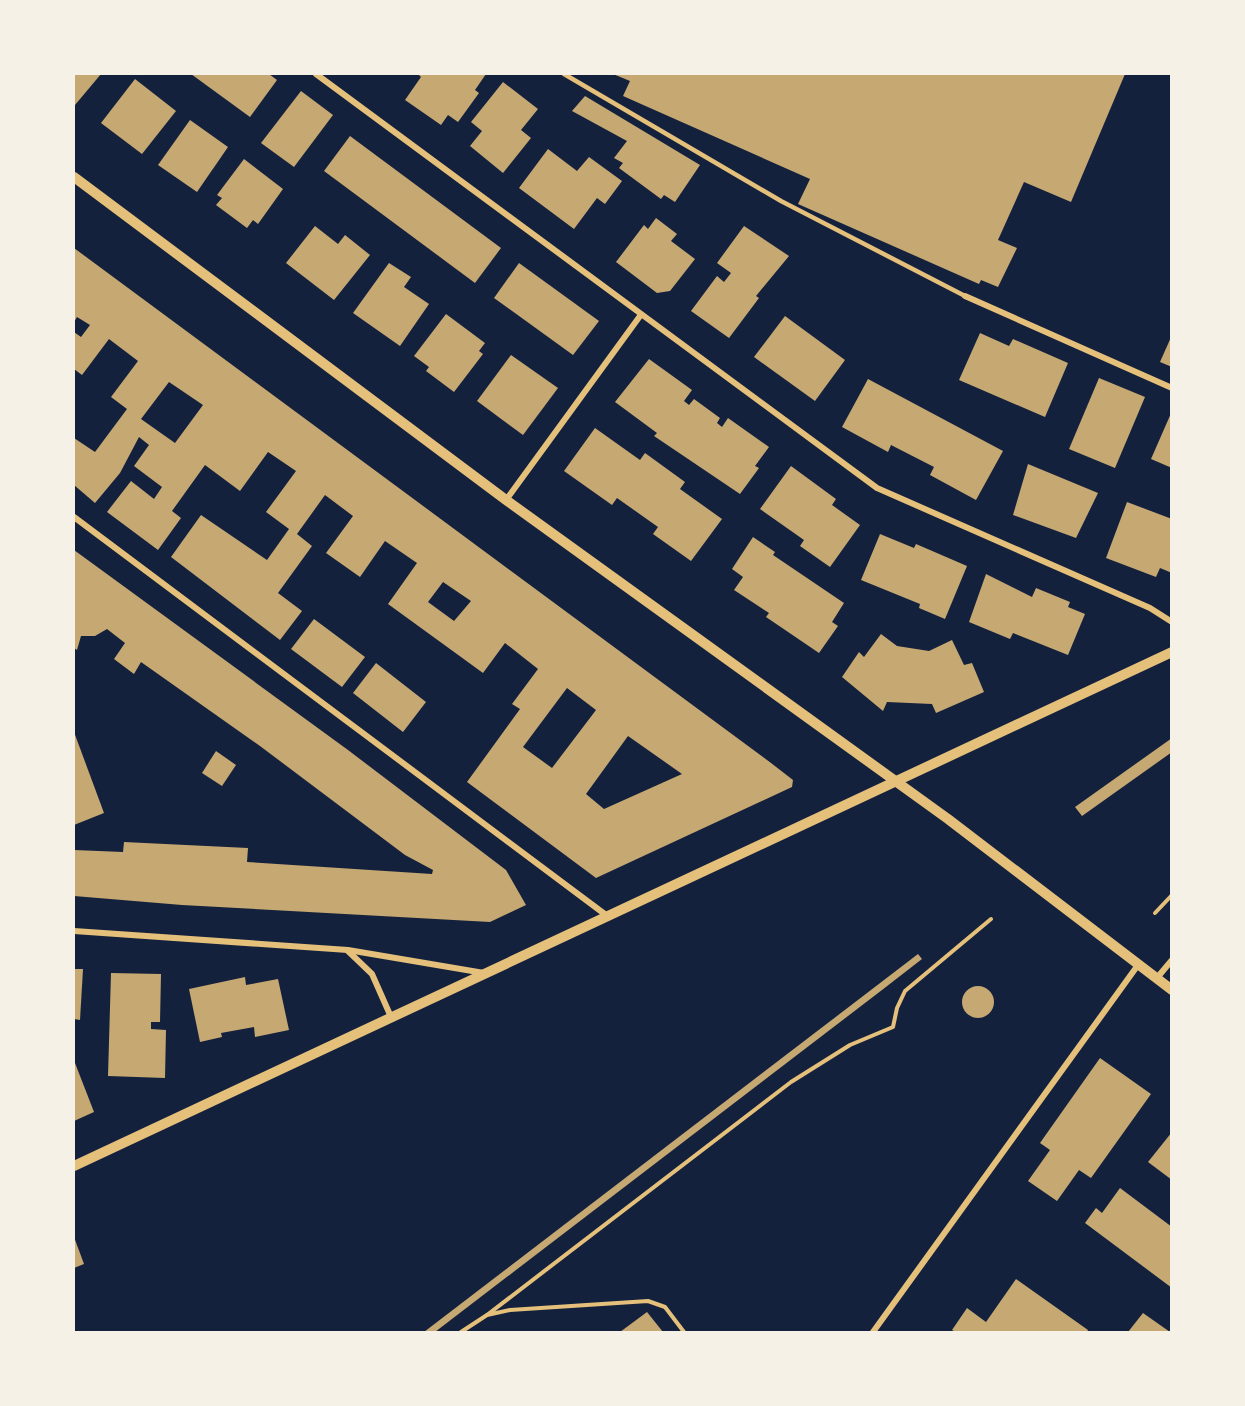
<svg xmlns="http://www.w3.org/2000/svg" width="1245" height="1406" font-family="'PT Sans',sans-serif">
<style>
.building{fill:#c6a872;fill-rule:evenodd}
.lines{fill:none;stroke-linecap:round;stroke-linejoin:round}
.path{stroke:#e5c07b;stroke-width:4}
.service{stroke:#e5c07b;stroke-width:4.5}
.minor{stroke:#e5c07b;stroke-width:6}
.tertiary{stroke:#e5c07b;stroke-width:10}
</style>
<rect width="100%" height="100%" fill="#14213d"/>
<g class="building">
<polygon points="74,74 101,74 75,105 74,103"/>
<polygon points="191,74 269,74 277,80 250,117"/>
<polygon points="418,74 486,74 475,90 479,93 458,122 448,115 441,125 405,100 421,77"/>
<polygon points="613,74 1125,74 1071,202 1024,182 998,240 1017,248 998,287 981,280 979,284 798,204 810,179 623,96 630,81"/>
<polygon points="135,79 176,111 142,154 101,123"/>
<polygon points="503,82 538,109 521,130 531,138 503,173 470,146 482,131 471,122"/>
<polygon points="301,91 333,115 294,167 261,143"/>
<polygon points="585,96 700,165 675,202 664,195 661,199 619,168 623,163 614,158 627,141 572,111"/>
<polygon points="190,120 228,147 197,192 158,165"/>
<polygon points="350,136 501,248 475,283 324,171"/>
<polygon points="548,149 577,171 589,157 622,181 605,204 597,198 574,229 519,188"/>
<polygon points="244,159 283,189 258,224 253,220 247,228 216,205 222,198 217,195"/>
<polygon points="656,218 677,234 671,241 695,259 670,291 657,293 616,262 644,225 648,229"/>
<polygon points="315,226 338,244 345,235 370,255 334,300 286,263"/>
<polygon points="744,226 789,256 756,296 759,298 729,338 691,311 717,276 724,282 731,273 717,263"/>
<path d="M74,248L771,763L793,780L792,787L596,878L467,782L520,709L512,704L538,669L505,643L483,673L388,604L417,563L385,541L360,577L326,553L353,516L325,495L297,534L312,546L278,593L302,611L280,640L171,557L201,515L267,560L289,529L266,512L296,471L268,452L240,491L205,465L172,511L181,518L158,550L107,512L131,481L154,499L162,487L134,466L149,445L139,437L120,473L95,503L74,485V438L95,452L127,409L111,397L138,361L109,339L82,375L74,369V332L81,337L90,325L77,317L74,322ZM169,382L203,405L175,443L141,419ZM443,582L471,601L454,621L428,602ZM567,688L596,710L552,768L523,747ZM628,736L682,774L604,809L586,794Z"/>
<polygon points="389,263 411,277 404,287 429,304 400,346 353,313"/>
<polygon points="519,263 599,321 573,355 494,298"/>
<polygon points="446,314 485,343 479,351 483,354 454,392 426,371 429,367 414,356"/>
<polygon points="785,316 845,360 815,401 754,357"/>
<polygon points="980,333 1009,346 1013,339 1068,363 1045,417 959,380"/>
<polygon points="1172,335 1172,367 1160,362"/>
<polygon points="511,355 558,388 523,435 477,401"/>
<polygon points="649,359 692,390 684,401 689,405 694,399 720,418 717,423 722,427 728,418 769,447 755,466 759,468 740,494 654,436 657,433 615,402"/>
<polygon points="1099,378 1145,397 1115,468 1069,449"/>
<polygon points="868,379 1003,451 976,500 930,475 934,467 891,445 888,452 842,427"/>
<polygon points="1172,411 1172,468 1151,459"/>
<polygon points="595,428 640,460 645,453 685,482 680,489 722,519 691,561 653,534 658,527 617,498 612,505 564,471"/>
<polygon points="1028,464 1098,493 1076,538 1013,515"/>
<polygon points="791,466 836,499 832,505 860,525 830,567 800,546 804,540 760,509"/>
<polygon points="1127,502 1172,519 1172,573 1160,568 1156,577 1106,558"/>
<polygon points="880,534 914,548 916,544 967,566 945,619 919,608 920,604 861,580"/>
<polygon points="753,537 775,552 773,555 844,603 832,622 838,626 819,653 766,617 769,613 734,590 743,577 732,569"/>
<polygon points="74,550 348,750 506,870 526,905 490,922 182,905 74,896 74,850 123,852 124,842 248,848 247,862 432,874 433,870 405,855 260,746 141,662 134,674 114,659 125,643 107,629 95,636 81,636 77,650 74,648"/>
<polygon points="986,574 1032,597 1036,588 1070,602 1068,607 1085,614 1068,655 1013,633 1010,639 969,622"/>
<polygon points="314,619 365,657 342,687 291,649"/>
<polygon points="881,634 897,646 929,651 952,640 964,665 972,663 984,692 936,713 932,704 887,702 883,711 842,677 859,652 864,657"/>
<polygon points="376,663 426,702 403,732 353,693"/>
<polygon points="74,732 104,813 74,825"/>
<polygon points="1172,738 1172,752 1082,816 1075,807"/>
<polygon points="216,751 236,765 222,786 202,773"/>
<polygon points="918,954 922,959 882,990 435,1332 424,1332"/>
<polygon points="74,969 83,969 80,1020 74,1019"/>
<polygon points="111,973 161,974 160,1022 151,1022 151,1029 166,1030 165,1078 108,1076"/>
<polygon points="245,977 246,985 278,979 289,1030 255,1037 254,1027 221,1033 222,1037 200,1042 189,989"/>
<circle cx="978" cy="1002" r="16"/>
<polygon points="1100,1058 1151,1094 1091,1178 1079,1170 1057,1201 1028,1181 1050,1150 1040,1143"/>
<polygon points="75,1063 94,1112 74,1121 74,1064"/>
<polygon points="1172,1132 1172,1180 1148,1162"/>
<polygon points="1120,1188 1172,1227 1172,1288 1085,1223 1096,1208 1102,1213"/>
<polygon points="74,1237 84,1264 74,1268"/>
<polygon points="1016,1279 1088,1330 1087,1332 956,1332 952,1330 967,1308 986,1322"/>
<polygon points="647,1312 663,1332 620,1332"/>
<polygon points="1143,1313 1170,1332 1128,1332"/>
</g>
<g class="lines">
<g class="path">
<polyline points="1155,913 1172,895"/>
<polyline points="487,1315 791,1082 850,1045 893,1027 897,1008 905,991 991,919"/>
<polyline points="461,1332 487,1315 510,1310 648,1301 665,1307 684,1332"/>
</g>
<polyline class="service" points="564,74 781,201 965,296"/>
<g class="minor">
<polyline points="316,74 877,488 1150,608 1172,622"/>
<polyline points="965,296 1172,388"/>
<polyline points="506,500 640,316"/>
<polyline points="74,517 606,915"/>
<polyline points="74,931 348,950 484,973"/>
<polyline points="348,951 372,974 391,1017"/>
<polyline points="1156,979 1172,960"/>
<polyline points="873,1332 1138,965"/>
</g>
<g class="tertiary">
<polyline points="74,177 506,500 948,819 1172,990"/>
<polyline points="74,1166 1172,652"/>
</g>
</g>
<rect width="1245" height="1406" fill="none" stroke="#f6f1e7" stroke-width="150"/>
</svg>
